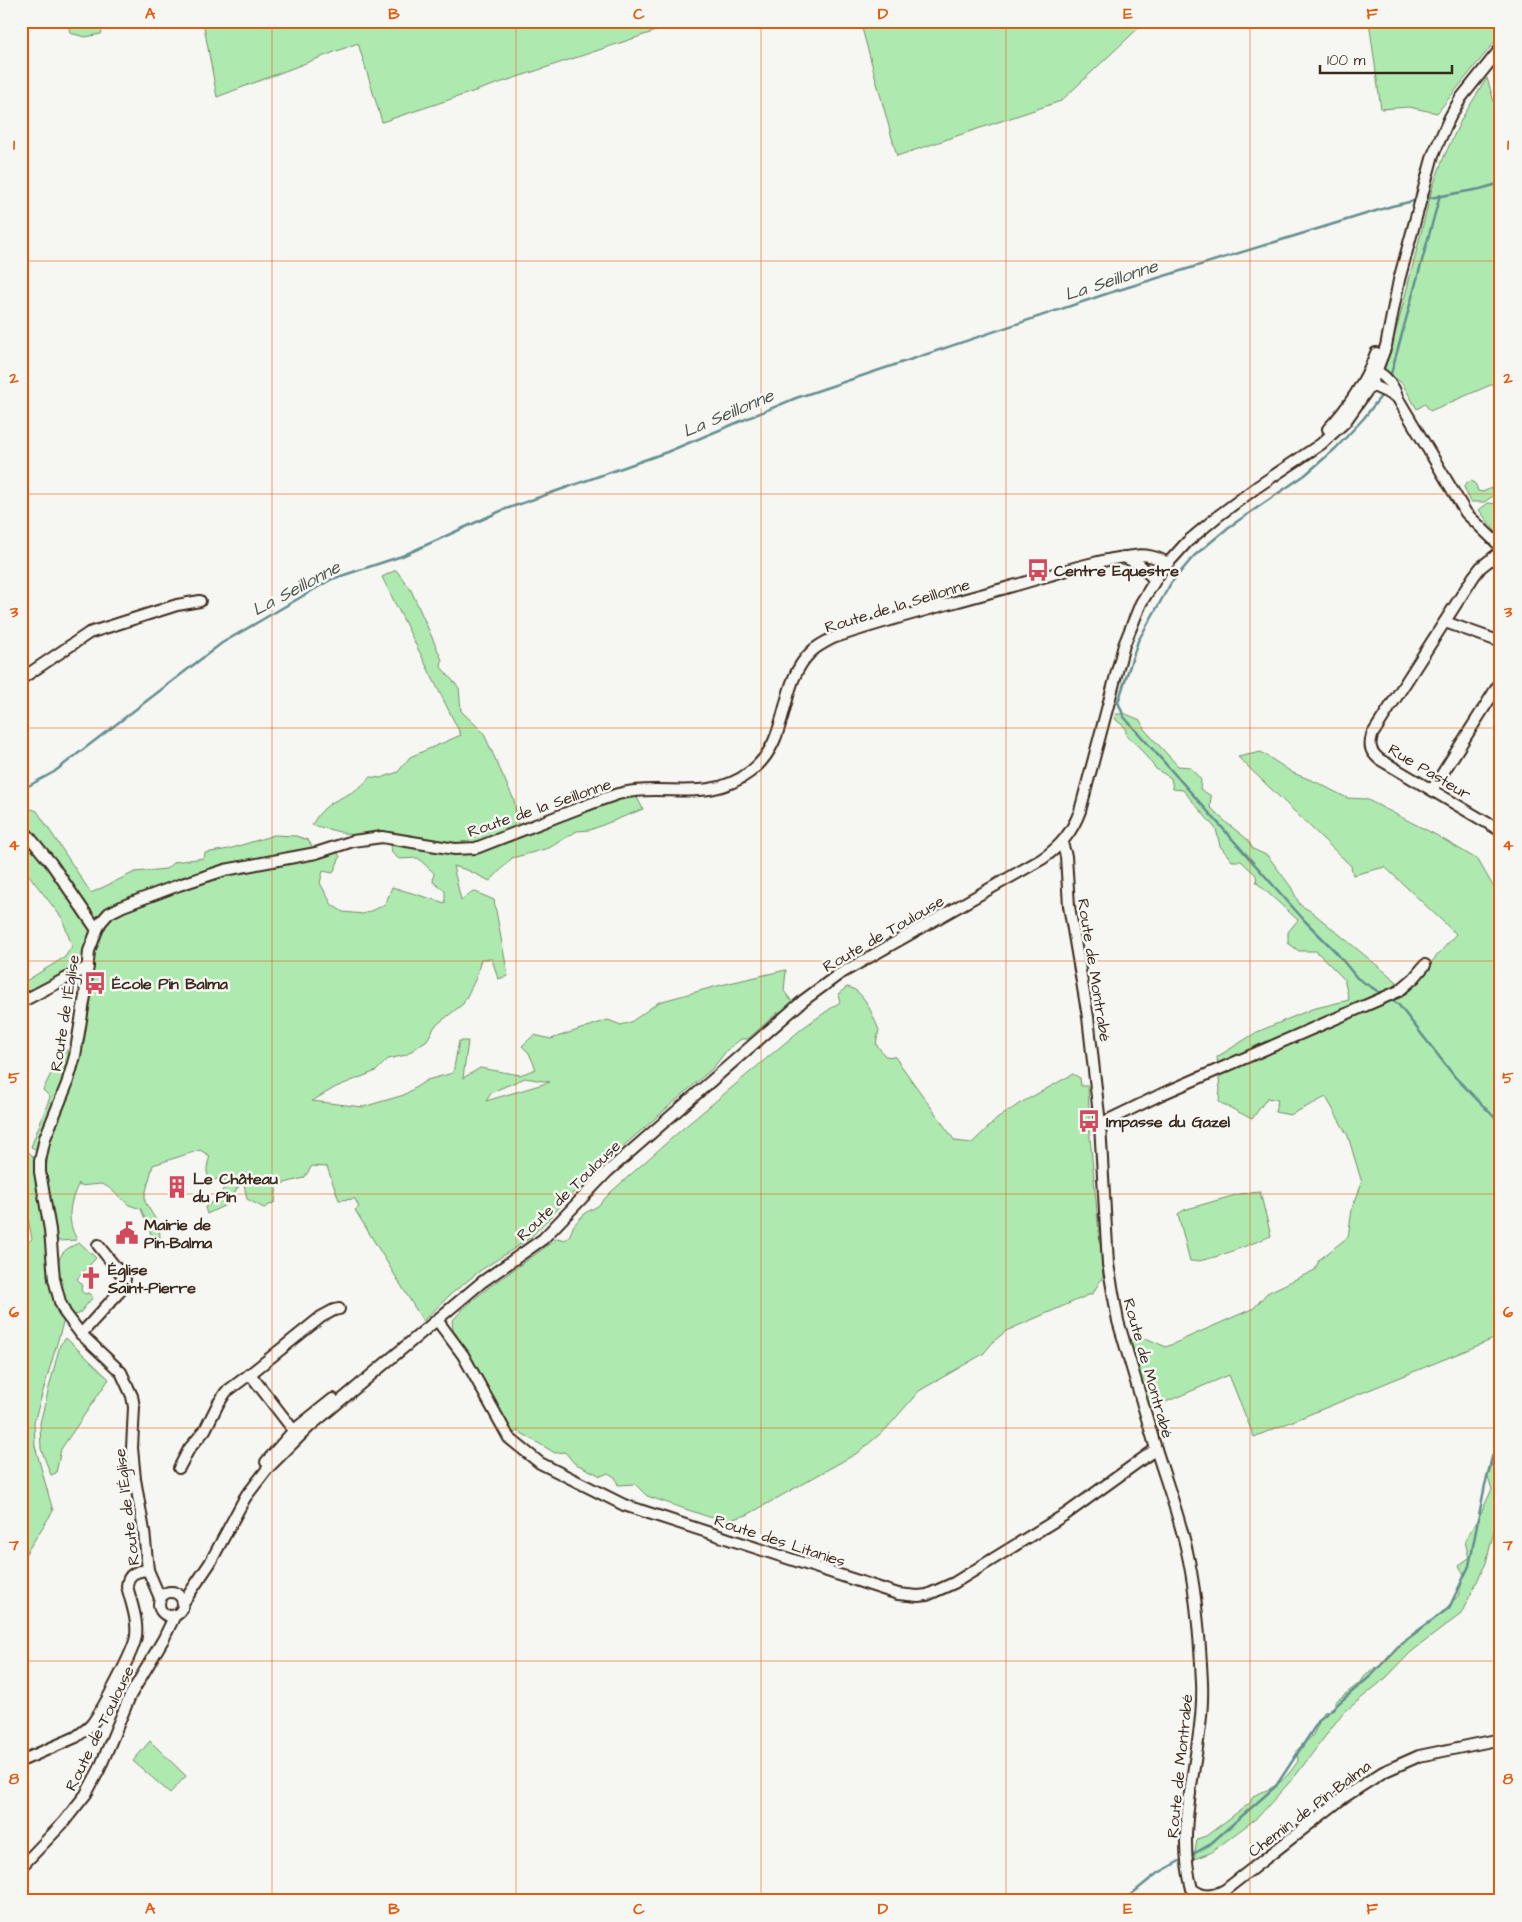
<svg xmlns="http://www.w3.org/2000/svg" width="1522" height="1922" font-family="'Architects Daughter',sans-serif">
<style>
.green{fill:#aeeab0;stroke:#748a67;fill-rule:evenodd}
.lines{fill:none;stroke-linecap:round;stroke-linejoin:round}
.stream{stroke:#648e8f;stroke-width:2.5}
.minor-casing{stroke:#3b2a1e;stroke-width:14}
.minor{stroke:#f6f6f2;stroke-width:10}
.grid{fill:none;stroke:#e8590c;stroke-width:1;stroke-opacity:0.55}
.labels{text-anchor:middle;stroke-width:5;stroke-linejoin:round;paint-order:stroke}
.poi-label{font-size:16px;font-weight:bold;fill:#3b2a1e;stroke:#f6f6f2;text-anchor:start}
.street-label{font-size:16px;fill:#3b2a1e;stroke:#f6f6f2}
.water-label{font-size:18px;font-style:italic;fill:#4c544d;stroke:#f6f6f2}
.neatline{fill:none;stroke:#e8590c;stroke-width:2}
.grid-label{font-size:16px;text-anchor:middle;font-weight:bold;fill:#e8590c}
</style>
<rect width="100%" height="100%" fill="#f6f6f2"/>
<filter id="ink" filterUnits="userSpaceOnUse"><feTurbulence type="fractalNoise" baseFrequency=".02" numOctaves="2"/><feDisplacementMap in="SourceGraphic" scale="10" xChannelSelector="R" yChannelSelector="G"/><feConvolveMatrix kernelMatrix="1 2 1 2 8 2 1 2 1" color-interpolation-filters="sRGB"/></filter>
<g filter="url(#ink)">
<g class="green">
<polygon points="72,21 105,21 101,34 85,37 70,33 69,28"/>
<polygon points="203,21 672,21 671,26 382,122 358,43 217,97"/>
<polygon points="860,21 1146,21 1061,101 897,156"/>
<polygon points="1369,21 1501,21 1501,34 1437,113 1409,107 1381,109"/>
<polygon points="1487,78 1499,118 1499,166 1501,166 1501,394 1498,395 1493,384 1430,411 1425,404 1417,409 1402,383 1384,371 1399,320 1432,189 1443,159 1462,118"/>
<polygon points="1472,481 1476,485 1478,491 1483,492 1501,483 1501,491 1484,502 1471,502 1464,487 1466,483"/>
<polygon points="1488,503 1498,504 1501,508 1501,535 1495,531 1479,510"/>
<path d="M396,570L411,590L442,660L441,667L459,688L461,711L483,732L514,800L519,829L540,827L571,818L604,800L635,794L643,809L590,830L577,831L549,848L512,858L490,881L467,870L453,866L461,900L473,891L494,900L508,976L498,979L492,959H481L476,978L463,1004L435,1026L427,1040L406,1055L388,1059L376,1071L336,1087L312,1101L363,1107L404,1095L427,1080L453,1073L459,1041H468L463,1078L480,1068L520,1075L536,1069L529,1053L522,1046L534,1035L551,1039L608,1020L621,1025L631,1022L659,1002L721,985L786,970L784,991L793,1003L782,1013L778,1012L748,1039H741L727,1050L713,1068L613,1155L574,1192L530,1238L481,1270L451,1294L423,1321L355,1210L359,1207L355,1199L339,1200L327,1167L312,1166L304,1178L277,1185L275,1202L264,1208L247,1199L244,1184C236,1185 234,1195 232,1202L207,1214L205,1207L219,1198L226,1183L222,1177L212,1181C204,1173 207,1166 210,1156L200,1150L153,1165L145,1195V1202L159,1225L160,1238L151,1234L141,1209L129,1205L108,1187L101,1184L79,1186V1183C69,1203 66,1220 77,1240L58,1241L55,1229L47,1275L65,1316L34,1422L35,1446L53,1511L21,1561V1291L25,1260L22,1247L32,1239L28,1219H21V1209L30,1205L27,1180L21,1182V1149L27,1150L37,1161C35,1175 36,1187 43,1200L50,1196L46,1170L51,1130L37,1150L31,1147L50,1097L43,1090L57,1061L84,1032L92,994L81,980H71L21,1008V984L65,957L72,946L62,918L21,865V805L37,811L91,893L135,872L166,869L174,862L204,858L205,853L229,849L274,835L296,836L308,840L318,855L336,849L340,857L333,873L323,871L320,883L332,905L343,912L363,914L385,905L392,887L445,903V891L433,882L434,873L418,858L399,859L392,853L389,833L352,835L312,825C328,794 351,801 370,777L381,778L398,772L410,757L461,735L382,577ZM525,1078L550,1082L486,1101L492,1092Z"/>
<polygon points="1115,714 1126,714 1140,720 1144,729 1178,766 1190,767 1201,780 1200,789 1211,796 1210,807 1228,824 1247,839 1253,849 1268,856 1291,887 1300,905 1312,912 1407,990 1456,934 1385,867 1353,875 1351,866 1238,757 1261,752 1293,773 1316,782 1347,798 1366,799 1436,835 1478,860 1501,900 1501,1336 1254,1437 1229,1375 1147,1410 1126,1338 1148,1339 1166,1347 1254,1308 1267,1293 1315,1270 1319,1260 1348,1237 1352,1209 1362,1183 1348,1136 1326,1097 1290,1115 1275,1112 1278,1100 1267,1098 1252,1119 1219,1102 1220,1089 1217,1057 1257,1032 1312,1009 1349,1000 1344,979 1316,951 1299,951 1288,943 1288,932 1298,920 1257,883 1256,875 1241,861 1232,861 1220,846 1216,829 1183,790 1173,789 1171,778 1156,769 1138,746 1127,737 1125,727 1116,720"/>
<path d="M847,987C865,990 872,1015 879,1030L876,1044L885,1056L895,1057L955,1141L972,1143L997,1119L1019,1104L1073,1074L1080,1078L1081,1086H1088L1090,1137L1103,1276L1093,1293L1006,1331L994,1341L983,1354L919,1391L887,1428L859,1452L747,1515L729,1520L709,1517L647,1496L635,1484L618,1485L615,1477L608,1473L601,1476L574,1463L565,1452L555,1453L518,1431L512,1434L453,1329L452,1321C481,1287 523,1266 557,1238L565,1240L569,1237L574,1225L585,1213L598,1206L611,1192L680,1131L804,1027L840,1002L838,994Z"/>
<path d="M1260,1192L1271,1236C1255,1242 1205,1264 1190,1261L1178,1214L1184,1210L1239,1194Z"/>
<path d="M80,1243L96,1258L77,1279L82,1284L81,1291L85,1294L88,1293L93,1297L79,1314L74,1315C64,1307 54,1272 59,1260C62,1250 71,1246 80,1243Z"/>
<polygon points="66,1338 109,1379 61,1449 56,1473 51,1475 41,1449 40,1423 60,1345"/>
<path d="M1501,1447V1502L1486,1563L1461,1614L1411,1652L1387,1677L1342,1714L1296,1775L1258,1817L1210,1853L1194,1859L1197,1839L1206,1836L1250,1803L1253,1796C1277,1786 1283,1783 1298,1761L1297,1750L1313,1735L1324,1712L1335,1709V1702L1361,1682L1366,1674L1383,1664L1405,1642L1436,1618L1458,1596L1464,1576L1459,1565L1469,1558L1465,1541L1482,1511L1492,1489L1487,1475L1492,1454L1499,1453Z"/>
<polygon points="150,1741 186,1776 170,1793 133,1761"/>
</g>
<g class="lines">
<g class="stream">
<polyline points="1424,199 1480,189 1501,183"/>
<polyline points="1391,374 1440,195"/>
<polyline points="1381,396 1364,418 1336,448 1305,475 1229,527 1194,556 1171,583 1138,641 1118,702 1124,717 1305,921 1335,951 1357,978 1382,994"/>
<polyline points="21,790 54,772 222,643 332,579 402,556 503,510 667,452 796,398 1109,293 1392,206 1418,200"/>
<polyline points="1389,999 1398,1004 1455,1077 1501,1124"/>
<polyline points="1190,1856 1209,1845 1276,1786 1320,1719 1373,1674 1401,1643 1449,1608 1469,1566 1485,1485 1501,1428"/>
<polyline points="1123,1901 1155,1875 1183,1859"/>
</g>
<defs>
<g id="minor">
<path d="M1376,371C1386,376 1394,386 1397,397L1466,513L1500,546"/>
<polyline points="1369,380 1371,385 1397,397"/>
<path d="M1328,429C1350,406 1365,382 1376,353"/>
<path d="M1499,553L1481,567L1474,576L1372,735C1369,746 1370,751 1379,759L1501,831"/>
<polyline points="1126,558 1140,565 1155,580"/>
<polyline points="1445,622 1501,642"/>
<polyline points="21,679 89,633 177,605 200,601"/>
<polyline points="1432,790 1501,681"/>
<polyline points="21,827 51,863 97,930"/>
<path d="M1062,843L1066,856L1069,906L1088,1017L1100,1124L1108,1264L1118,1321C1131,1364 1143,1406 1156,1449C1166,1481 1178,1513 1186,1547C1196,1589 1200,1639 1202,1682C1205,1751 1173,1821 1192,1889C1204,1898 1212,1897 1225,1890L1344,1797L1383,1772L1419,1756L1501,1739"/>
<polyline points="21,1002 88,967"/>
<polyline points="1100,1124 1162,1094 1399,991 1414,978 1425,965"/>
<polyline points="437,1320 463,1355 509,1438 540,1463 624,1505 898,1594 918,1596 927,1595 954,1583 1066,1514 1156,1449"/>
<polyline points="81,1334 123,1288 125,1279 98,1245"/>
<polyline points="250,1374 321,1317 334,1310 339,1309"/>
<polyline points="266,1462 294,1430 333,1399"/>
<polyline points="179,1468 189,1449 205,1430 218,1404 226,1392 250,1374 298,1436"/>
<path d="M244,1499L268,1468L308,1428L482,1282L543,1239L607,1172L804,1000L838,975L1042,859C1061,846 1072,832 1080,811L1124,645L1141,603L1161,571L1187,542L1218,516L1257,487L1321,444L1345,422L1371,385L1386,346L1399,280L1433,155L1450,117L1461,98L1501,48"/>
<circle cx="171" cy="1604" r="12"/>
<path d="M160,1598L148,1570L144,1531L135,1479L132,1448L134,1407L132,1396L121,1372L81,1334L65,1313L60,1302L54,1279L50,1230L40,1172V1161L45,1138L67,1084L75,1056L85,996L89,951L97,930L101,922L109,913L123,906L179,885L225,870L316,853L353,841L382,837L455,849L476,848C504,837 532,826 561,815C580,808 599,800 618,794C665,782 708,804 750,772C792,740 777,685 811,652C817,646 825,642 833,638C891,618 950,604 1009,587C1050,576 1092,560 1134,556C1145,554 1158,557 1167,563"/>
<polyline points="183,1603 210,1563 247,1494"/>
<path d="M21,1761L76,1737C81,1733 86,1730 91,1725C101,1713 135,1649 136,1636C138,1620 131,1602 127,1586C128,1573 137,1571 148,1570"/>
<polyline points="21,1867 63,1823 86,1794 99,1770 130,1696 164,1638 175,1615"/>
</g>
</defs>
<use href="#minor" class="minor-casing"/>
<use href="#minor" class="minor"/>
</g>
</g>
<path class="grid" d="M272,21V1901M516,21V1901M761,21V1901M1006,21V1901M1250,21V1901M21,261H1501M21,494H1501M21,728H1501M21,961H1501M21,1194H1501M21,1428H1501M21,1661H1501"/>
<defs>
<symbol id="bus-bare" viewBox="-9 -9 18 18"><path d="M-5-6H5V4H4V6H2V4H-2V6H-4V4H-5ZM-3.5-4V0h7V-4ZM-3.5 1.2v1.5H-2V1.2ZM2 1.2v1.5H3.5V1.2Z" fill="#d1495b" stroke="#f6f6f2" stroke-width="2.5" paint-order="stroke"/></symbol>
<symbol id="building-bare" viewBox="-9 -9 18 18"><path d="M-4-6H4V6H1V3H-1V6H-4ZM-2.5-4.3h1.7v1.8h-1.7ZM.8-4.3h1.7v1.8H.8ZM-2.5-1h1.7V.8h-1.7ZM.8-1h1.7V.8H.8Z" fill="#d1495b" stroke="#f6f6f2" stroke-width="2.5" paint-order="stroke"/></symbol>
<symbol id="civic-bare" viewBox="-9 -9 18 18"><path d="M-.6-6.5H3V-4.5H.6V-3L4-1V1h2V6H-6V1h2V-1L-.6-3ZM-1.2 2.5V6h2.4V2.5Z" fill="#d1495b" stroke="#f6f6f2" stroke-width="2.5" paint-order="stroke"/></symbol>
<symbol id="church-bare" viewBox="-9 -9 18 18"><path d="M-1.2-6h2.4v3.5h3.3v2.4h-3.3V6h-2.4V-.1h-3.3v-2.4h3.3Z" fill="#d1495b" stroke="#f6f6f2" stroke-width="2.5" paint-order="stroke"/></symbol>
</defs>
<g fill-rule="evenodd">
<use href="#bus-bare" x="1022" y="554" width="32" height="32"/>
<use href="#bus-bare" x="79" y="967" width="32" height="32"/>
<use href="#bus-bare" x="1073" y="1105" width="32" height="32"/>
<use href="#building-bare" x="161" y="1171" width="32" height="32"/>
<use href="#civic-bare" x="111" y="1217" width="32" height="32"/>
<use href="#church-bare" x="75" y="1262" width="32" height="32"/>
</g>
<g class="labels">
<g class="poi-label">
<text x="1054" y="576">Centre Equestre</text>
<text x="112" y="989">École Pin Balma</text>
<text x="1106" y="1127">Impasse du Gazel</text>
<text x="193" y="1184">Le Château<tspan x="193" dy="18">du Pin</tspan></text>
<text x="144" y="1230">Mairie de<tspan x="144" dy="18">Pin-Balma</tspan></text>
<text x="108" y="1275">Église<tspan x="108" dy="18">Saint-Pierre</tspan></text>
</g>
<g class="street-label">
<text transform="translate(897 605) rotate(-17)" y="6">Route de la Seillonne</text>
<text transform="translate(1430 771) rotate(31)" y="6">Rue Pasteur</text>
<text transform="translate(539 807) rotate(-19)" y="6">Route de la Seillonne</text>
<text transform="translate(883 933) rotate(-30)" y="6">Route de Toulouse</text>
<text transform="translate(1095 970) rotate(81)" y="6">Route de Montrabé</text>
<text transform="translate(64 1013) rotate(-81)" y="6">Route de l'Église</text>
<text transform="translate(568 1190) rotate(-44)" y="6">Route de Toulouse</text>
<text transform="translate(1149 1368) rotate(74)" y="6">Route de Montrabé</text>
<text transform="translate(126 1507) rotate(-97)" y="6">Route de l'Église</text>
<text transform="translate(780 1540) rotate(18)" y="6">Route des Litanies</text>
<text transform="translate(99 1728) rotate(-64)" y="6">Route de Toulouse</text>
<text transform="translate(1179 1766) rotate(-84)" y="6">Route de Montrabé</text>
<text transform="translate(1309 1808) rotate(-37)" y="6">Chemin de Pin-Balma</text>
</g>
<g class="water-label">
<text transform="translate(1111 280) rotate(-18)" y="6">La Seillonne</text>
<text transform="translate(728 413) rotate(-23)" y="6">La Seillonne</text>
<text transform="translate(296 588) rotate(-28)" y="6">La Seillonne</text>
</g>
</g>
<rect width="1522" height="1922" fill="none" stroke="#f6f6f2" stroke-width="55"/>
<path d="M1320 65v8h132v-8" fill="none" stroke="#3b2a1e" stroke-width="2.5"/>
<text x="1327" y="65" font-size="15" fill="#3b2a1e" stroke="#f6f6f2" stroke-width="4" paint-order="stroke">100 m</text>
<rect x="28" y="28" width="1466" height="1866" class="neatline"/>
<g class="grid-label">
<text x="150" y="19">A</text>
<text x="394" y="19">B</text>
<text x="639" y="19">C</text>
<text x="883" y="19">D</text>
<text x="1128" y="19">E</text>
<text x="1372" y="19">F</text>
<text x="14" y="150">1</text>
<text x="1508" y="150">1</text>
<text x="14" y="383">2</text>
<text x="1508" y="383">2</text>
<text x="14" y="617">3</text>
<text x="1508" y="617">3</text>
<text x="14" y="850">4</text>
<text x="1508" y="850">4</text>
<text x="14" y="1083">5</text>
<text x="1508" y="1083">5</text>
<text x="14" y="1317">6</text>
<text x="1508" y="1317">6</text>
<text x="14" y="1550">7</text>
<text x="1508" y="1550">7</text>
<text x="14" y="1784">8</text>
<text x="1508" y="1784">8</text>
<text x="150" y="1914">A</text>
<text x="394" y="1914">B</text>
<text x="639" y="1914">C</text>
<text x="883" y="1914">D</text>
<text x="1128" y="1914">E</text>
<text x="1372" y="1914">F</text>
</g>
</svg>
